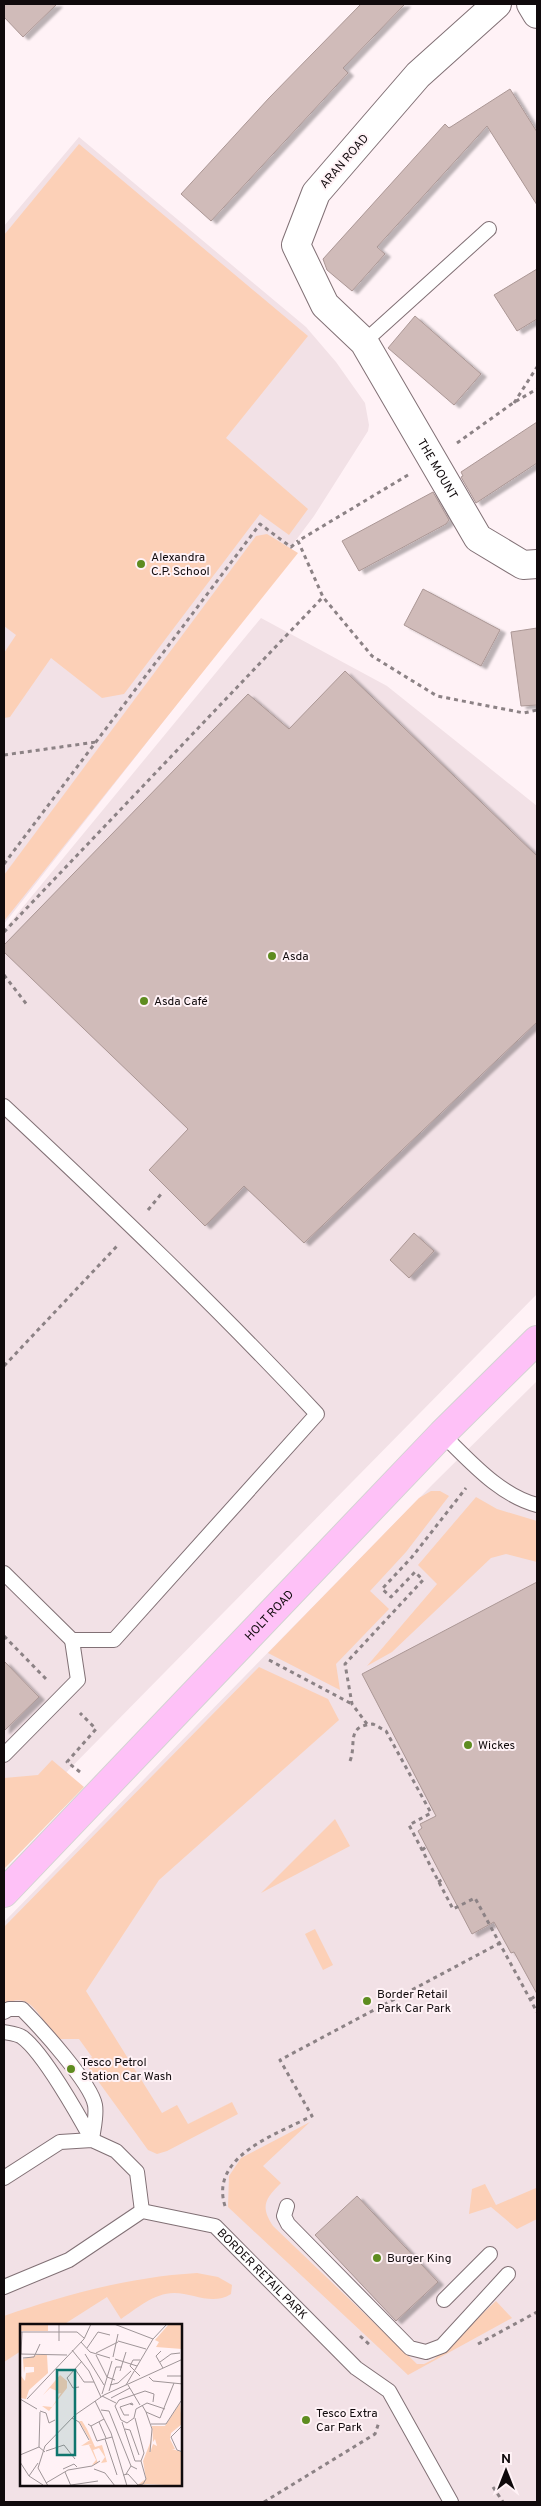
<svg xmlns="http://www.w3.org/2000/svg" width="541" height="2506" font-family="Overpass,sans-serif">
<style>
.built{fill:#f2e1e6;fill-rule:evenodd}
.green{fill:#fcd0b7}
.building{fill:#d0bbb9;stroke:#ab9795;filter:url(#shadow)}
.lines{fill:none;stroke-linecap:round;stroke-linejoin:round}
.lane-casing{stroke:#817075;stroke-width:16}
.street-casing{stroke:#817075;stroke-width:30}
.primary-casing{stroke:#d4d3d3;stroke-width:30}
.path{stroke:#8c8285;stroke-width:3;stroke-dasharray:4 4;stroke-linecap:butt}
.lane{stroke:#fff;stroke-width:14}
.street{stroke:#fff;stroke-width:28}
.primary{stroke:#fec1f7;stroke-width:28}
.poi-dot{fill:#5e8c20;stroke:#fff2f6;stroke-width:2}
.labels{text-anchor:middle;stroke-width:4;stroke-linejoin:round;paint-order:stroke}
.street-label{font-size:12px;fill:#100a0c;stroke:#fff2f6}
.poi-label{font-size:12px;fill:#100a0c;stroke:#fff2f6;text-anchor:start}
.inset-road{fill:none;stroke:#9f9598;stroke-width:1}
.view{fill:#0f766e;fill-opacity:0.15;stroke:#0f766e;stroke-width:2.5}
.inset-edge{fill:none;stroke:#100a0c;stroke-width:2.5}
</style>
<defs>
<filter id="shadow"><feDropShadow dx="5.5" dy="3" stdDeviation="1" flood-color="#0004"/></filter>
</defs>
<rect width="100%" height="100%" fill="#fff2f6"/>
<g class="built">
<polygon points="79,137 306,327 336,362 365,403 369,425 368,431 314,516 243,611 248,614 4,924 4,226"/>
<polygon points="261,618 387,686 537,806 537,1294 44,1795 4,1792 4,930"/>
<path d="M537,1381V2502H4V1922L433,1484ZM21,2325H181V2485H21Z"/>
</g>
<g class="green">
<polygon points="79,144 308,336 226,438 308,509 289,535 260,514 124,694 102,698 51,658 10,717 4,718 4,653 16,635 4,626 4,235"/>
<polygon points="267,534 298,553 4,921 4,875 256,536"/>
<polygon points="431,1491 440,1491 449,1496 406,1552 370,1591 389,1609 336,1664 340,1690 268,1653 419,1498"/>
<polygon points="476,1497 497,1509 537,1521 537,1562 506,1554 491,1558 392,1652 367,1666 437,1584 418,1565"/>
<path d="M259,1667L328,1699L339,1720L159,1880L86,1991L162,2113L177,2105L188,2124L232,2102L238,2114L167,2151L157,2154L148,2150L85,2063L92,2057L79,2039H55C42,2020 29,1987 4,2006V1927Z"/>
<polygon points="52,1760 84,1787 4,1869 4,1778 38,1775"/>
<polygon points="335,1819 350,1846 261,1893"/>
<polygon points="315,1929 333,1965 323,1970 305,1934"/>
<path d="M310,2122L263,2166L281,2183C265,2199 260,2206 273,2226L417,2364H424L434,2359L496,2301L512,2318L408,2375L228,2207L229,2176L241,2158Z"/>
<polygon points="485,2184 496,2205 536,2188 537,2219 517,2229 491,2207 469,2214 472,2189"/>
<path d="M197,2273L218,2277L232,2285L231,2294C212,2306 194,2293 174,2293C154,2293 136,2309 121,2319L107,2297L63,2325H21V2351L4,2362V2316C67,2294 130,2277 197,2273Z"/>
</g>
<g class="building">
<polygon points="4,4 57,4 23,37 4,17"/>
<polygon points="361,4 405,4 343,68 348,73 211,221 181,194 269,98"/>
<polygon points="510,89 537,132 537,205 487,126 377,247 385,254 352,291 327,270 323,259 445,124 449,128"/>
<polygon points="537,269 537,319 517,331 494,295"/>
<polygon points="415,316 481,374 454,405 388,348"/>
<polygon points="537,422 537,463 476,503 461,477 463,476 461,472"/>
<polygon points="433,492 449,520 446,524 359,571 342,541"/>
<polygon points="423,589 500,630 481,666 404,625"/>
<polygon points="537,628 537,705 521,706 511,632"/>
<polygon points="345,671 537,856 537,1022 304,1243 244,1186 205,1226 149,1170 188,1129 4,952 4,945 248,694 289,729"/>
<polygon points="414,1233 434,1251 409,1278 390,1260"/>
<polygon points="537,1582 537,1994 514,1952 511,1953 494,1922 472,1934 418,1831 422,1828 420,1824 436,1816 362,1674"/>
<polygon points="4,1661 39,1697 4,1731"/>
<polygon points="357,2196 438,2282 396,2321 315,2235"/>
</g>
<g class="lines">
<defs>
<g id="lane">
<polyline points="364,342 489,229"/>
<path d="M4,1106C111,1206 217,1307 317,1414L114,1640H72L4,1573"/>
<path d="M442,1434C470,1461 499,1495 537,1505"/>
<polyline points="4,1755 78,1680 72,1640"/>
<path d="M4,2012L9,2009H22C40,2027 91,2083 95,2105C97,2116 93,2130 92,2140"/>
<path d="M4,2032C9,2033 18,2034 22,2037C43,2052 79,2116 92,2140"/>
<polyline points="4,2178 60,2142 92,2140 116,2151 137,2172 142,2211"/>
<polyline points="287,2206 284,2216 288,2224 410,2348 426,2352 442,2346 508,2274"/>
<path id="s1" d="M4,2287L69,2260L142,2211L215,2226L356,2368L389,2391L451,2502"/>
<polyline points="444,2300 490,2254"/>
</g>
<g id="street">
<path id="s2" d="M497,4L418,75L316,193L296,245L325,305L364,342L478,538L523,565L537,564"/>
<polyline points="531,4 537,14"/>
</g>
<g id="primary">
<path id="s3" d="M4,1893L442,1434L537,1340"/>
</g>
</defs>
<use href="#lane" class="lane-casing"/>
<use href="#street" class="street-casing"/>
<use href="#primary" class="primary-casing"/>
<g class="path">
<polyline points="514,403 537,367"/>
<polyline points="457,443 513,403 537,389"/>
<polyline points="408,475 298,541 323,597 372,656 437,696 524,713 537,710"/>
<polyline points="4,755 96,742"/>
<polyline points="4,864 260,524 291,547 298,541"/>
<polyline points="4,932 323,597"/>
<polyline points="4,975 28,1006"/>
<polyline points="148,1210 162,1193"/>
<polyline points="4,1366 118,1245"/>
<polyline points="4,1636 47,1680"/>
<polyline points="269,1660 352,1704"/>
<polyline points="367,1724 352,1704 345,1664 423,1580 415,1572 391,1597 382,1589 412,1557 466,1488"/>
<path d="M350,1761C357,1744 345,1726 373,1724L386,1731L431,1813L409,1825L453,1909L475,1898L537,2012"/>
<polyline points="80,1772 67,1762 96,1729 80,1713"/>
<polyline points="422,1850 426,1847"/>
<polyline points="438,1882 443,1879"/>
<polyline points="531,1999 537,1995"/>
<path d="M225,2206C209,2156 277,2134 312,2116L280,2060L500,1943"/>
<polyline points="360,2336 370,2345"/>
<polyline points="478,2344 537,2312"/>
<polyline points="493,2487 503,2502"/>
<polyline points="264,2502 375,2434 379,2422"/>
</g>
<use href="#lane" class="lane"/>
<use href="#street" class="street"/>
<use href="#primary" class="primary"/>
</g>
<g class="poi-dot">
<circle cx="141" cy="564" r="5"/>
<circle cx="272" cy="956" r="5"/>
<circle cx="144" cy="1001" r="5"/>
<circle cx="468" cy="1745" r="5"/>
<circle cx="367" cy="2001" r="5"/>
<circle cx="71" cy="2069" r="5"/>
<circle cx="377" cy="2258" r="5"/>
<circle cx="306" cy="2420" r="5"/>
</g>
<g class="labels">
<g class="street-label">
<text transform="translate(344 161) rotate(-49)" y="4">ARAN ROAD</text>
<text dy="4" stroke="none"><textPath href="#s2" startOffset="585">THE MOUNT</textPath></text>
<text dy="4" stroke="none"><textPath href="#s3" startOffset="384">HOLT ROAD</textPath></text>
<text dy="4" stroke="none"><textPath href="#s1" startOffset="300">BORDER RETAIL PARK</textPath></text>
</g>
<g class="poi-label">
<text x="151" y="561">Alexandra<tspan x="151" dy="14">C.P. School</tspan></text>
<text x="282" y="960">Asda</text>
<text x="154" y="1005">Asda Café</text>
<text x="478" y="1749">Wickes</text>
<text x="377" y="1998">Border Retail<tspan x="377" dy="14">Park Car Park</tspan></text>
<text x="81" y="2066">Tesco Petrol<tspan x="81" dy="14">Station Car Wash</tspan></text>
<text x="387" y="2262">Burger King</text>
<text x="316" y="2417">Tesco Extra<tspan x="316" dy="14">Car Park</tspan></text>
</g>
</g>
<g transform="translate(20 2324)">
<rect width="162" height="162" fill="#fff2f6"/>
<path d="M0,0H28V7H0ZM149,0H162V25L136,23L139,18L135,16ZM17,31H27L28,49L9,66L6,75L0,74L1,52L5,57L6,49L14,48V43H5L4,49L3,35ZM40,51L47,57V64L29,87L22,82L32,83L41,69L37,70V67L30,64L23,71ZM160,79L162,100L151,109L150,115L155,125H152L162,128V162L127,160L116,162L126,155L123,137L132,114L130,129L133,120L137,122L135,115L133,118L132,102H145ZM59,97H62L67,105L75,123L82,121L87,138L81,139L85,133L79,124L73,126L78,139L72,141L76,136L69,121L72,120L61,122L70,116Z" fill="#fcd0b7"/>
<path class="inset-road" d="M94,0L133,15M0,8H57L64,14M39,17V0M98,17L126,25M61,18L70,28L90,34M67,24L78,8L90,11M52,26L69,47L81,73M141,27L136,32L143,44M76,29L98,18M0,30L47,31M1,30L2,8M65,30L84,61M76,31L87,53L95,56M93,33L98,10M3,34L14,33L20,20M95,35L117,42M120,36H113L110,42L120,52M140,38L151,30L160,29M55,45L64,58H74M100,47L106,28M147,52H163M129,53L133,57L163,60M90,61L98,59L111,47M106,61L133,15L147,0M108,61L120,81M59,63L53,64L47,54L62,37M89,67L96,43H102M82,70L92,37M82,72L96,79M91,74L110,64M0,75L17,85M7,75L64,15L71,0M75,77L91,109L107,162M133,78L134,70L125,67L99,76L95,82L101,96L107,99L114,94L116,85L127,79L145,85M122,81L126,88L140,94L154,59M81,86L89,87L111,142M20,87L26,89L29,99L35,96M20,88L19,123L25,128M126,88L132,105L130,128M109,91H104L100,83L112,79L113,81L110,80M52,94L59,98L69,116M115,94L124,129L121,137M79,98L86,114M102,98L115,137H121M68,100L71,102L84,95M131,100H146L161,77M163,101L151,113L157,126L163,128M71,102L77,117L92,113M105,105L110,106L119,131M85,115L97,151M26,127L44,121L55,135M0,131L19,123M0,138L9,152M18,139L9,152L23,161M43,145L54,140L57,143M74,145L85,149L95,162M45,148L51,162M106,150L111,142L117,145M103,151L108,150L118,161L123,160L126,155L121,137M26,159L48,146L72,142L80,137M51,161L78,157M28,162L18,144L25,122L55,91L84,71L163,35"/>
<path class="view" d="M37,46H55V131H37Z"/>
<rect width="162" height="162" class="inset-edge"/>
</g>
<rect width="541" height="2506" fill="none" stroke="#100a0c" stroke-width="10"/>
<g transform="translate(506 2471)" stroke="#fff2f6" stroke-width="4" paint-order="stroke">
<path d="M0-4L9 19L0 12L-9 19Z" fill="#100a0c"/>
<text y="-8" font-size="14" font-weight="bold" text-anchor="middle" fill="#100a0c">N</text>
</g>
</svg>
